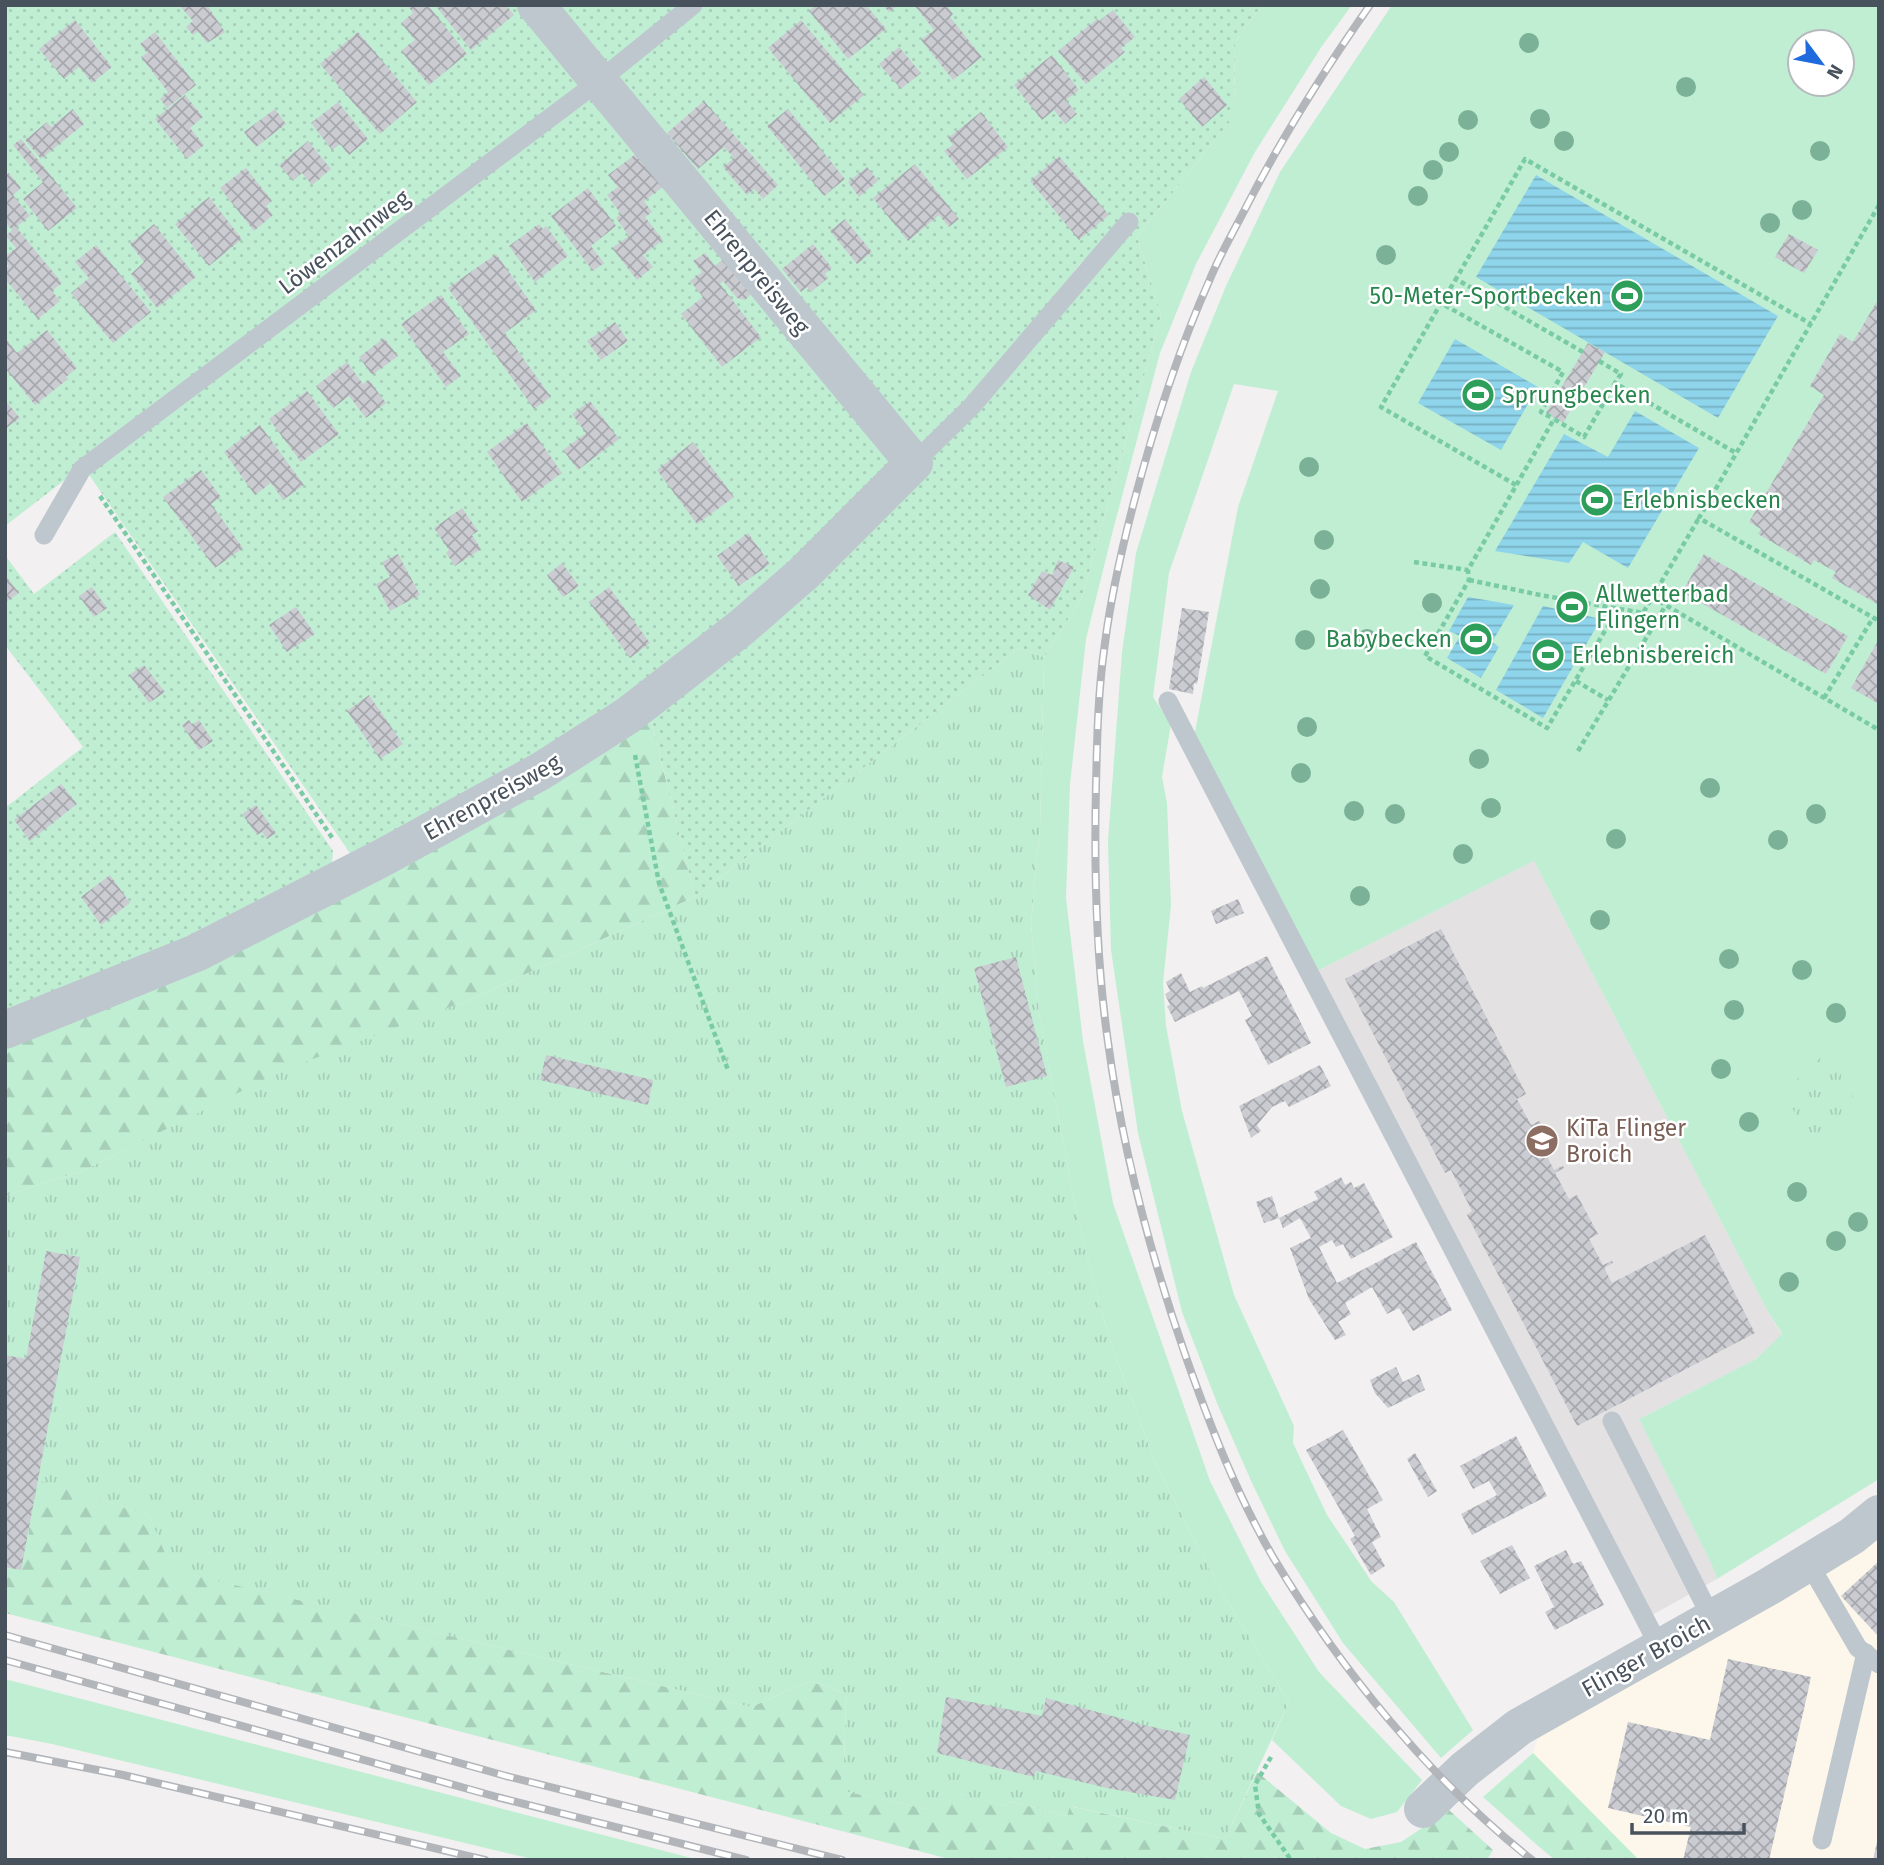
<svg xmlns="http://www.w3.org/2000/svg" width="1884" height="1865" font-family="'Fira Sans',sans-serif">
<style>
.commercial{fill:#fcf7ea}
.education{fill:#e3e1e2}
.grass{fill:#c0eed3;fill-rule:evenodd}
.forest{fill:url(#forest-firs)}
.park{fill:url(#park-tufts)}
.garden{fill:url(#garden-dots)}
.water{fill:url(#water-rules)}
.building{fill:url(#building-cross-hatch)}
.lines{fill:none;stroke-linecap:round;stroke-linejoin:round}
.path{stroke:#79cba5;stroke-width:4.5;stroke-dasharray:5 3.5;stroke-linecap:butt}
.lane{stroke:#bec7ce;stroke-width:19}
.street{stroke:#bec7ce;stroke-width:38}
.rail-casing{stroke:#b2b5ba;stroke-width:8}
.rail{stroke:#fff;stroke-width:5;stroke-dasharray:16;stroke-linecap:butt}
.tree{fill:#7bb197}
.labels{text-anchor:middle;stroke-width:5;stroke-linejoin:round;paint-order:stroke}
.street-label{font-size:23px;fill:#48525d;stroke:#fff}
.leisure-label{font-size:23px;fill:#27864d;stroke:#fff;text-anchor:start}
.education-label{font-size:23px;fill:#785e54;stroke:#fff;text-anchor:start}
</style>
<defs>
<pattern id="forest-firs" width="22" height="20" patternUnits="userSpaceOnUse" patternTransform="scale(1.75)"><rect width="22" height="20" fill="#c0eed3"/><path d="M5 1l3.5 6h-7zM16 11l3.5 6h-7z" fill="#a6ceb8"/></pattern>
<pattern id="park-tufts" width="24" height="20" patternUnits="userSpaceOnUse" patternTransform="scale(1.75)"><rect width="24" height="20" fill="#c0eed3"/><path d="M3 7l-1-3M5 7V3M7 7l1-3M15 17l-1-3M17 17v-4M19 17l1-3" fill="none" stroke="#a6ceb8"/></pattern>
<pattern id="garden-dots" width="8" height="8" patternUnits="userSpaceOnUse" patternTransform="scale(1.75)"><rect width="8" height="8" fill="#c0eed3"/><path d="M2 2h.1M6 6h.1" fill="none" stroke="#a6ceb8" stroke-width="1.8" stroke-linecap="round"/></pattern>
<pattern id="water-rules" width="6" height="5" patternUnits="userSpaceOnUse" patternTransform="scale(1.75)"><rect width="6" height="5" fill="#8ed4ea"/><path d="M0 2.5h6" fill="none" stroke="#76afc1"/></pattern>
<pattern id="building-cross-hatch" width="8" height="8" patternUnits="userSpaceOnUse" patternTransform="scale(1.75)"><rect width="8" height="8" fill="#caccd2"/><path d="M0 0l8 8M0 8l8-8" fill="none" stroke="#a6a8ae"/></pattern>
</defs>
<rect width="100%" height="100%" fill="#f2f0f0"/>
<polygon class="commercial" points="1879,1533 1879,1860 1639,1860 1533,1753 1539,1733"/>
<polygon class="education" points="1534,861 1767,1310 1782,1335 1756,1359 1639,1419 1711,1563 1717,1579 1652,1615 1317,971"/>
<g class="grass">
<polygon points="1262,5 1352,5 1322,46 1255,152 1196,264 1160,353 1112,534 1086,639 1070,784 1066,898 1083,1041 1113,1203 1210,1481 1261,1582 1319,1672 1422,1780 1397,1812 1371,1819 1341,1806 1272,1740 1289,1702 1221,1591 1157,1467 1112,1347 1094,1284 1075,1206 1039,1013 1031,924 1040,827 1044,657 1082,597 1161,315 1137,237 1234,116 1235,42"/>
<path d="M1392,5H1879V1479L1717,1579L1711,1563L1639,1419L1756,1359L1782,1334L1767,1310L1534,861L1317,971L1194,737L1238,507L1278,391L1234,384L1169,573L1153,697L1171,724L1162,777L1167,803L1171,905L1163,983L1166,1026L1182,1111L1234,1295L1294,1426L1293,1443L1327,1515L1372,1582L1394,1602L1473,1730L1441,1758L1343,1643L1285,1551L1252,1483L1217,1403L1182,1312L1138,1133L1111,950L1108,841L1122,652L1136,553L1191,372L1226,286L1280,172ZM1800,42H1842V84H1800Z"/>
<polygon points="5,1679 699,1860 536,1860 52,1744 5,1735"/>
</g>
<g class="forest">
<polygon points="648,708 695,897 469,1000 281,1072 85,1170 5,1196 5,1043"/>
<polygon points="40,1480 149,1515 173,1570 751,1707 810,1681 846,1694 844,1764 840,1790 927,1809 931,1805 951,1796 951,1793 1007,1806 1009,1801 1067,1816 1069,1806 1225,1839 1257,1772 1331,1833 1365,1849 1401,1842 1449,1810 1493,1850 1487,1860 953,1860 5,1613 5,1568 21,1570"/>
<polygon points="1533,1753 1639,1860 1555,1860 1537,1845 1483,1797"/>
</g>
<g class="park">
<polygon points="1019,648 1044,657 1040,827 1031,924 1039,1013 1075,1206 1094,1284 1112,1347 1157,1467 1221,1591 1289,1702 1225,1839 1070,1806 1067,1816 1009,1801 1007,1806 952,1794 952,1796 932,1805 927,1809 839,1790 844,1764 846,1694 810,1681 751,1707 172,1570 149,1515 41,1481 21,1571 5,1568 5,1196 85,1170 281,1071 469,1000 695,897"/>
<polygon points="1828,1051 1860,1110 1813,1150 1784,1091"/>
</g>
<g class="garden">
<polygon points="5,5 1262,5 1235,42 1234,116 1137,237 1161,315 1082,597 1044,657 1019,648 695,897 648,708 761,616 1128,237 1080,264 985,385 910,462 646,692 354,859 83,466 5,526"/>
<polygon points="115,532 333,851 331,875 5,1019 5,808 83,747 5,645 5,555 34,594"/>
</g>
<g class="water">
<polygon points="1536,175 1778,316 1718,418 1476,277"/>
<polygon points="1455,339 1538,387 1501,450 1418,403"/>
<polygon points="1635,411 1699,448 1628,568 1583,542 1569,563 1495,551 1564,434 1608,457"/>
<polygon points="1468,597 1514,605 1492,642 1499,647 1481,678 1447,658 1460,636 1449,631"/>
<polygon points="1543,606 1601,619 1543,718 1496,690"/>
</g>
<g class="building">
<polygon points="179,5 207,5 225,32 207,43 198,31 193,35 186,27 193,21"/>
<polygon points="407,5 428,5 467,54 429,85 401,51 415,40 401,23 413,13"/>
<polygon points="435,5 506,5 514,15 471,50"/>
<polygon points="816,5 866,5 886,29 848,59 809,11"/>
<polygon points="883,5 898,5 889,12"/>
<polygon points="914,5 946,5 953,14 950,17 982,57 953,80 921,40 934,30"/>
<polygon points="1113,10 1135,37 1121,48 1125,52 1086,84 1058,51 1097,19 1099,21"/>
<polygon points="75,20 112,67 92,83 79,67 64,79 39,49"/>
<polygon points="801,20 864,95 830,123 768,48"/>
<polygon points="155,32 196,85 167,108 160,99 168,92 141,57 147,53 140,44"/>
<polygon points="358,32 417,102 380,134 320,64"/>
<polygon points="899,47 921,73 901,89 879,64"/>
<polygon points="1052,55 1079,90 1066,100 1077,114 1065,124 1054,110 1042,120 1014,85"/>
<polygon points="1204,77 1227,105 1202,127 1179,99"/>
<polygon points="185,95 203,117 190,128 204,145 187,159 155,119"/>
<polygon points="704,101 778,185 763,199 754,189 747,195 723,167 734,158 724,147 698,169 667,133"/>
<polygon points="338,102 368,139 349,155 340,144 332,150 311,123"/>
<polygon points="73,109 84,124 41,159 25,140 47,122 51,127"/>
<polygon points="275,109 286,124 256,147 244,132"/>
<polygon points="788,109 845,179 824,196 767,126"/>
<polygon points="981,112 1008,147 967,179 944,151 953,145 948,138"/>
<polygon points="21,139 77,208 48,231 23,199 43,182 13,145"/>
<polygon points="308,141 331,169 312,185 302,173 293,181 279,165"/>
<polygon points="637,153 663,187 644,201 652,212 645,217 663,240 643,255 653,267 637,280 612,248 629,236 616,218 621,214 607,195 618,187 608,175"/>
<polygon points="1059,156 1109,215 1079,240 1030,181"/>
<polygon points="915,164 959,219 949,227 939,215 908,241 873,198"/>
<polygon points="867,167 878,181 859,197 848,182"/>
<polygon points="246,168 272,201 266,206 273,215 254,231 220,188"/>
<polygon points="9,173 21,188 13,195 30,216 16,227 62,283 52,291 60,301 38,319 5,279 5,269 9,266 5,262 5,256 16,248 6,236 12,230 5,222 5,176"/>
<polygon points="588,188 616,226 591,246 604,263 593,271 551,216"/>
<polygon points="209,197 242,239 209,266 175,224"/>
<polygon points="845,219 872,252 857,264 830,231"/>
<polygon points="154,224 196,277 157,308 131,274 144,262 130,244"/>
<polygon points="539,224 543,229 546,226 568,256 535,282 509,246"/>
<polygon points="1789,234 1818,250 1804,273 1775,257"/>
<polygon points="813,244 832,268 825,274 828,278 811,292 807,287 801,292 782,269"/>
<polygon points="96,245 151,312 113,343 71,293 89,278 75,262"/>
<polygon points="705,253 715,266 728,255 755,290 745,300 737,298 723,281 720,284 761,337 722,367 681,314 703,297 690,281 702,272 693,261"/>
<polygon points="496,254 536,310 505,333 551,397 534,409 448,288"/>
<polygon points="441,295 469,334 443,352 461,376 446,387 401,324"/>
<polygon points="1879,298 1879,605 1832,578 1836,572 1814,560 1811,565 1758,534 1761,529 1749,522 1824,395 1810,386 1840,334 1853,342"/>
<polygon points="615,322 628,341 601,360 587,341"/>
<polygon points="47,330 77,368 66,377 68,379 35,405 5,368 5,338 17,353"/>
<polygon points="384,338 398,356 372,375 359,357"/>
<polygon points="1588,343 1605,352 1563,423 1546,413"/>
<polygon points="347,362 363,384 369,380 386,403 366,418 349,396 333,408 316,386"/>
<polygon points="307,391 339,434 301,462 269,419"/>
<polygon points="5,400 20,418 5,429"/>
<polygon points="590,401 619,439 578,470 563,450 586,433 572,414"/>
<polygon points="527,423 562,473 522,502 487,452"/>
<polygon points="260,425 304,485 283,500 271,483 255,495 224,452"/>
<polygon points="693,442 734,497 697,524 657,470"/>
<polygon points="201,470 221,497 211,504 243,548 215,568 163,497"/>
<polygon points="462,508 478,531 472,535 481,549 455,566 446,553 449,550 434,528"/>
<polygon points="748,533 770,564 739,586 717,556"/>
<polygon points="398,554 420,595 390,611 376,584 390,577 382,562"/>
<polygon points="1704,554 1848,636 1826,674 1682,592"/>
<polygon points="1058,560 1074,567 1050,610 1028,595 1042,571 1052,575"/>
<polygon points="562,563 579,586 563,597 547,575"/>
<polygon points="5,575 19,593 5,603"/>
<polygon points="92,587 107,608 94,617 79,596"/>
<polygon points="609,587 650,643 630,658 589,602"/>
<polygon points="296,607 315,634 287,652 269,625"/>
<polygon points="1182,608 1209,612 1197,684 1194,683 1193,694 1169,689"/>
<polygon points="1879,639 1879,704 1851,688"/>
<polygon points="144,665 165,692 149,703 129,675"/>
<polygon points="369,695 403,744 380,759 347,711"/>
<polygon points="189,720 192,725 199,720 213,741 199,750 182,725"/>
<polygon points="61,784 77,804 30,841 14,820"/>
<polygon points="256,805 276,833 267,839 262,832 257,835 242,814"/>
<polygon points="110,875 130,903 101,925 81,897"/>
<polygon points="1238,899 1244,913 1216,924 1211,911"/>
<polygon points="1441,929 1526,1094 1517,1099 1531,1125 1539,1121 1541,1123 1532,1128 1554,1170 1563,1166 1564,1168 1555,1173 1569,1199 1577,1195 1598,1234 1589,1239 1603,1265 1612,1261 1613,1263 1604,1268 1612,1283 1705,1235 1755,1333 1577,1426 1467,1215 1472,1211 1451,1170 1445,1173 1345,979"/>
<polygon points="1267,956 1311,1043 1268,1065 1245,1020 1252,1016 1239,991 1175,1022 1167,1006 1170,1005 1165,994 1170,991 1166,982 1181,973 1190,992 1202,986 1203,988"/>
<polygon points="1016,957 1047,1076 1006,1087 974,968"/>
<polygon points="546,1055 653,1080 648,1105 540,1080"/>
<polygon points="1320,1065 1331,1086 1289,1107 1285,1101 1272,1107 1257,1125 1261,1131 1251,1138 1239,1106"/>
<polygon points="1341,1177 1345,1185 1351,1182 1354,1188 1364,1183 1393,1237 1351,1259 1343,1244 1336,1247 1332,1240 1319,1247 1337,1283 1416,1242 1452,1310 1413,1331 1399,1308 1387,1314 1372,1287 1345,1303 1351,1314 1338,1322 1346,1335 1335,1340 1309,1299 1290,1248 1311,1238 1300,1218 1283,1228 1279,1218 1318,1199 1314,1192"/>
<polygon points="1272,1196 1279,1218 1264,1223 1256,1202"/>
<polygon points="46,1251 80,1257 21,1570 5,1567 5,1355 26,1359"/>
<polygon points="1396,1367 1403,1382 1419,1374 1425,1390 1388,1408 1375,1393 1370,1380"/>
<polygon points="1343,1430 1383,1500 1367,1509 1381,1537 1372,1542 1385,1566 1371,1575 1350,1539 1355,1536 1306,1450"/>
<polygon points="1516,1436 1547,1496 1472,1535 1461,1514 1497,1495 1489,1481 1473,1489 1460,1466"/>
<polygon points="1415,1453 1437,1491 1428,1497 1407,1459"/>
<polygon points="1512,1545 1530,1578 1500,1594 1480,1561"/>
<polygon points="1566,1550 1573,1564 1581,1561 1604,1605 1555,1630 1545,1612 1554,1607 1534,1566"/>
<polygon points="1879,1561 1879,1637 1841,1596"/>
<polygon points="1728,1659 1811,1677 1804,1709 1769,1860 1683,1860 1691,1827 1608,1808 1628,1722 1710,1740"/>
<polygon points="946,1697 1042,1716 1046,1698 1134,1722 1134,1723 1190,1735 1175,1800 1107,1788 1036,1771 1034,1777 937,1753"/>
<polygon points="1878,1837 1879,1860 1873,1860"/>
</g>
<g class="lines">
<g class="path">
<polyline points="1879,205 1699,518 1879,621"/>
<polyline points="1441,303 1456,279"/>
<polyline points="1583,352 1456,279 1525,159 1811,324"/>
<polyline points="1599,361 1621,374 1615,383"/>
<polyline points="1516,485 1381,407 1441,303 1563,372 1541,412 1554,419"/>
<polyline points="100,496 333,839"/>
<polyline points="1414,562 1468,570"/>
<polyline points="1469,580 1540,595 1643,613 1699,518"/>
<polyline points="1652,597 1879,730"/>
<polyline points="1618,609 1547,728 1425,656 1469,580 1468,570 1554,419 1584,437 1615,383 1736,453"/>
<polyline points="1576,681 1608,700"/>
<polyline points="1824,698 1873,618"/>
<polyline points="1578,751 1666,605"/>
<polyline points="635,755 659,883 728,1070"/>
<polyline points="1271,1757 1255,1785 1259,1814 1291,1860"/>
</g>
<g class="lane">
<polyline points="914,463 972,406 1129,222"/>
<polyline points="44,535 82,469 599,81 693,5"/>
<polyline points="1168,701 1660,1648"/>
<polyline points="1612,1421 1712,1619"/>
<polyline points="1808,1562 1858,1648 1879,1664"/>
<polyline points="1822,1840 1866,1653"/>
</g>
<g class="street">
<polyline points="5,1030 196,953 382,858 541,771 627,716 742,627 804,573 914,463 536,5"/>
<polyline points="1423,1809 1465,1769 1519,1727 1768,1587 1852,1536 1879,1514"/>
</g>
<defs>
<g id="rail">
<path d="M1370,5C1323,72 1279,142 1242,215C1231,236 1219,257 1210,279C1178,351 1154,426 1134,502C1122,548 1111,596 1105,643C1098,690 1097,739 1096,786C1094,871 1096,958 1108,1042C1122,1147 1152,1260 1187,1360C1211,1428 1237,1495 1273,1557C1340,1669 1429,1778 1532,1860"/>
<polyline points="5,1635 506,1776 842,1860"/>
<polyline points="5,1660 497,1797 746,1860"/>
<polyline points="5,1752 123,1775 485,1860"/>
</g>
</defs>
<use href="#rail" class="rail-casing"/>
<use href="#rail" class="rail"/>
</g>
<g class="tree">
<circle cx="1529" cy="43" r="10"/>
<circle cx="1686" cy="87" r="10"/>
<circle cx="1540" cy="119" r="10"/>
<circle cx="1468" cy="120" r="10"/>
<circle cx="1564" cy="141" r="10"/>
<circle cx="1820" cy="151" r="10"/>
<circle cx="1449" cy="152" r="10"/>
<circle cx="1433" cy="170" r="10"/>
<circle cx="1418" cy="196" r="10"/>
<circle cx="1802" cy="210" r="10"/>
<circle cx="1770" cy="223" r="10"/>
<circle cx="1386" cy="255" r="10"/>
<circle cx="1309" cy="467" r="10"/>
<circle cx="1324" cy="540" r="10"/>
<circle cx="1320" cy="589" r="10"/>
<circle cx="1432" cy="603" r="10"/>
<circle cx="1367" cy="639" r="10"/>
<circle cx="1305" cy="640" r="10"/>
<circle cx="1307" cy="727" r="10"/>
<circle cx="1479" cy="759" r="10"/>
<circle cx="1301" cy="773" r="10"/>
<circle cx="1710" cy="788" r="10"/>
<circle cx="1491" cy="808" r="10"/>
<circle cx="1354" cy="811" r="10"/>
<circle cx="1395" cy="814" r="10"/>
<circle cx="1816" cy="814" r="10"/>
<circle cx="1616" cy="839" r="10"/>
<circle cx="1778" cy="840" r="10"/>
<circle cx="1463" cy="854" r="10"/>
<circle cx="1360" cy="896" r="10"/>
<circle cx="1600" cy="920" r="10"/>
<circle cx="1729" cy="959" r="10"/>
<circle cx="1802" cy="970" r="10"/>
<circle cx="1734" cy="1010" r="10"/>
<circle cx="1836" cy="1013" r="10"/>
<circle cx="1721" cy="1069" r="10"/>
<circle cx="1749" cy="1122" r="10"/>
<circle cx="1797" cy="1192" r="10"/>
<circle cx="1858" cy="1222" r="10"/>
<circle cx="1836" cy="1241" r="10"/>
<circle cx="1789" cy="1282" r="10"/>
</g>
<defs>
<symbol id="stadium-disc" viewBox="-11 -11 22 22"><circle r="9.5" fill="#2e9e5b" stroke="#fff"/><path d="M0-5a6.5 5 0 1 0 0 10a6.5 5 0 1 0 0-10ZM-3.5-1.8h7v3.6h-7Z" fill="#fff"/></symbol>
<symbol id="school-disc" viewBox="-11 -11 22 22"><circle r="9.5" fill="#8d6e63" stroke="#fff"/><path d="M0-5L7-2L0 1L-7-2ZM-4 1L0 2.5L4 1V4Q0 6-4 4Z" fill="#fff"/></symbol>
</defs>
<g fill-rule="evenodd">
<use href="#stadium-disc" x="1608" y="277" width="38" height="38"/>
<use href="#stadium-disc" x="1459" y="376" width="38" height="38"/>
<use href="#stadium-disc" x="1578" y="481" width="38" height="38"/>
<use href="#stadium-disc" x="1553" y="588" width="38" height="38"/>
<use href="#stadium-disc" x="1457" y="620" width="38" height="38"/>
<use href="#stadium-disc" x="1529" y="636" width="38" height="38"/>
<use href="#school-disc" x="1523" y="1122" width="38" height="38"/>
</g>
<g class="labels">
<g class="street-label">
<text transform="translate(344 242) rotate(-37)" y="8">Löwenzahnweg</text>
<text transform="translate(757 272) rotate(51)" y="8">Ehrenpreisweg</text>
<text transform="translate(492 797) rotate(-29)" y="8">Ehrenpreisweg</text>
<text transform="translate(1646 1656) rotate(-29)" y="8">Flinger Broich</text>
</g>
<g class="leisure-label">
<text x="1602" y="304" text-anchor="end">50-Meter-Sportbecken</text>
<text x="1502" y="403">Sprungbecken</text>
<text x="1622" y="508">Erlebnisbecken</text>
<text x="1596" y="602">Allwetterbad<tspan x="1596" dy="26">Flingern</tspan></text>
<text x="1452" y="647" text-anchor="end">Babybecken</text>
<text x="1572" y="663">Erlebnisbereich</text>
</g>
<g class="education-label">
<text x="1566" y="1136">KiTa Flinger<tspan x="1566" dy="26">Broich</tspan></text>
</g>
</g>
<rect width="1884" height="1865" fill="none" stroke="#48525d" stroke-width="14"/>
<g transform="translate(1821 63) rotate(122)"><circle r="33" fill="#ffffff" stroke="#b6babe" stroke-width="2"/>
<path d="M0-5L12 26L0 18L-12 26Z" fill="#1e6bde"/>
<text y="-10" font-size="19" font-weight="bold" text-anchor="middle" fill="#48525d">N</text>
</g>
<path d="M1632 1823v10h112v-10" fill="none" stroke="#48525d" stroke-width="3.5"/>
<text x="1643" y="1823" font-size="21" fill="#48525d" stroke="#ffffff" stroke-width="5" paint-order="stroke">20 m</text>
</svg>
